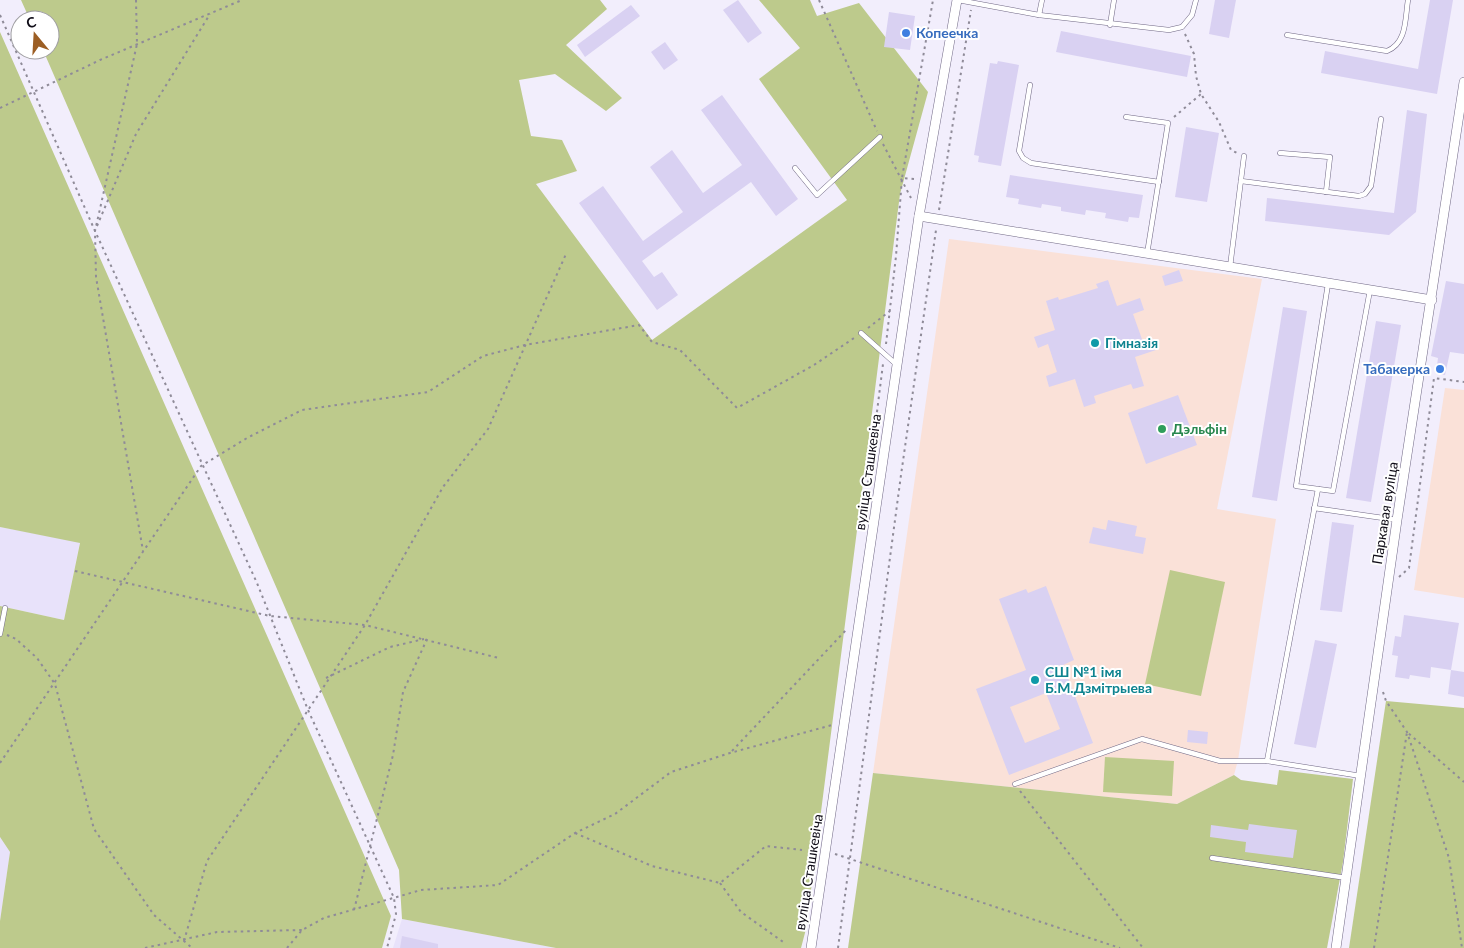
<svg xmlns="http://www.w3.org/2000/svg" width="1464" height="948" font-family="Lato,sans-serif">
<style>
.built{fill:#e8e2fa}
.education{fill:#fae1d8}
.green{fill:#bdca8c}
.building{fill:#d9d1f2;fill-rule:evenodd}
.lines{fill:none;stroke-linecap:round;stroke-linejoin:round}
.service-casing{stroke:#706885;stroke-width:5.5}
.minor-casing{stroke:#706885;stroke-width:10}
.path{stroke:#8f8b98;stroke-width:2;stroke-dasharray:2.5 4;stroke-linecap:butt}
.service{stroke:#fff;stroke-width:4.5}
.minor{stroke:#fff;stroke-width:9}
.shop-dot{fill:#3f7fe0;stroke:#fff;stroke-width:2}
.culture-dot{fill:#0f9aa8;stroke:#fff;stroke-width:2}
.leisure-dot{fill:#2e9e5b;stroke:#fff;stroke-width:2}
.labels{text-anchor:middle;stroke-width:4;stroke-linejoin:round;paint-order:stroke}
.shop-label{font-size:14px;font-weight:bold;fill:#366cbe;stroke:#fff;text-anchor:start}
.culture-label{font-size:14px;font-weight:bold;fill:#0d838f;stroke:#fff;text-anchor:start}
.leisure-label{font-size:14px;font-weight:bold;fill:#27864d;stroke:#fff;text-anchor:start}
.street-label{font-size:14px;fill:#0f0c17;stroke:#fff}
</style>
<rect width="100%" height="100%" fill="#f2eefc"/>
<g class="built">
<polygon points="0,527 80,542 64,620 0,606"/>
<polygon points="0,837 10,852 0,921"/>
<polygon points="402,919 556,948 393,948"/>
</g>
<g class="education">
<polygon points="949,239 1262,279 1217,509 1276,519 1238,760 1234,775 1177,804 873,773"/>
<polygon points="1445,388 1464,390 1464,598 1414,590"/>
</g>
<g class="green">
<polygon points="21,0 600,0 607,9 566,45 622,98 606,111 555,74 519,80 531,136 562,140 577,171 536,184 652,340 847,200 759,79 800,48 759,0 810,0 817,16 859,3 928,92 900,194 806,929 801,948 556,948 402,919 399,870 43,50 50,50 50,20 30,20"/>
<polygon points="0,32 391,916 382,948 0,948 0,921 10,852 0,837 0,606 64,620 80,543 0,527"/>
<polygon points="1170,570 1225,582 1201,696 1145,684"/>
<polygon points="1386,701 1464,708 1464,948 1349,948"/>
<polygon points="1105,757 1174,761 1172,796 1103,792"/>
<polygon points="1279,770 1353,779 1343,862 1327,948 848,948 873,773 1177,804 1234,775 1241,780 1277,785"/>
</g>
<g class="building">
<polygon points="738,0 762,33 748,43 723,10"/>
<polygon points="1215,0 1236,0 1229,38 1209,34"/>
<polygon points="1430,0 1453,0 1437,94 1321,73 1325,51 1418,69"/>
<polygon points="631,5 640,16 585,57 577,45"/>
<polygon points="889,12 915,16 910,50 884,47"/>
<polygon points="1061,31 1191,56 1187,77 1056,52"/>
<polygon points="665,42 678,60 664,70 651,52"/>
<polygon points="998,61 1019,65 1001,166 978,162 979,156 974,155 990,63 997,64"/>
<polygon points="722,95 798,199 776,216 751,182 642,261 654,277 662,272 678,295 657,310 579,203 603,186 643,241 683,212 650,167 672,150 703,193 742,165 701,110"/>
<polygon points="1407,110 1427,114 1416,212 1389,235 1265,221 1267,198 1394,213"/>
<polygon points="1186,127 1219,133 1207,202 1175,197"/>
<polygon points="1010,175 1143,195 1139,218 1129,217 1128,222 1105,218 1106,213 1086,210 1085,215 1061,211 1061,207 1042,204 1041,208 1018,204 1019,199 1006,197"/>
<polygon points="1179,270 1183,281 1165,286 1162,276"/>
<polygon points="1108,280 1117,306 1140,298 1144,310 1133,314 1143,342 1153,339 1156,350 1135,357 1144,386 1133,389 1131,384 1094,396 1096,403 1084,407 1075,379 1049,387 1046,376 1057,372 1048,344 1038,348 1034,337 1055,330 1046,301 1058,297 1059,300 1098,288 1096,284"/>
<polygon points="1446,281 1464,284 1464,354 1450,352 1445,375 1436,373 1438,358 1431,356"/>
<polygon points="1283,307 1307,311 1277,501 1252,497"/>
<polygon points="1376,321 1401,325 1371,502 1346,498"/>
<polygon points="1178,395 1197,445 1146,464 1128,413"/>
<polygon points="1108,520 1137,526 1135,536 1146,538 1143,554 1089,543 1093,527 1106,530"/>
<polygon points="1332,522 1354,525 1342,612 1320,610"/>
<path d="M1046,586L1074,660L1063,665L1093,743L1009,775L976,689L1026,670L999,599L1026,589L1028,593ZM1046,693L1060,729L1025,743L1010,707Z"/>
<polygon points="1404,615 1459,623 1451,670 1431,667 1430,678 1410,675 1409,679 1395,677 1398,656 1392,655 1395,636 1401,637"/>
<polygon points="1315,640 1337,644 1316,748 1294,744"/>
<polygon points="1451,670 1464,672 1464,697 1448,694"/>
<polygon points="1188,730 1208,732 1207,744 1187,742"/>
<polygon points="1249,824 1297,830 1293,858 1245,852 1246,842 1210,837 1211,825 1248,830"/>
<polygon points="402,936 438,944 438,948 400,948"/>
</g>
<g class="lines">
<defs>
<g id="service">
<polyline points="958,0 1039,15 1169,30 1182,27 1192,15 1196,0"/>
<polyline points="1039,15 1042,0"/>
<polyline points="1110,25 1114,0"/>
<path d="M1287,35L1387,51C1407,43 1405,19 1408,0"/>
<polyline points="1030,85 1019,151 1023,158 1031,163 1159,182"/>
<polyline points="1126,117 1168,123 1147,254"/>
<polyline points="1280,153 1330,157 1326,192"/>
<polyline points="795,168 817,195 880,137"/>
<polyline points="1241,181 1359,196 1365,194 1371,186 1381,119"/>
<polyline points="1230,267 1244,156"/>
<polyline points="1328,284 1296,486 1333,491 1370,290"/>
<polyline points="861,333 897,365"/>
<polyline points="1314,508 1397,520"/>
<polyline points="0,634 5,608"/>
<polyline points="1267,761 1318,489"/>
<polyline points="1015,784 1142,739 1220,761 1267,761 1361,776"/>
<polyline points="1212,858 1347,878"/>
</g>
<g id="minor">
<polyline points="919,216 1432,300"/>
<polyline points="811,948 919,216 957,0"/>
<polyline points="1336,948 1397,520 1464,82"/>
</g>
</defs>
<use href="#service" class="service-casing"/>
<use href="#minor" class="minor-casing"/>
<g class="path">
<polyline points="136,0 137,44 95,231 96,277 143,551"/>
<polyline points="819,0 877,131"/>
<polyline points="0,15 95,231 257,583 308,710 394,898 396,914 387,948"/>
<polyline points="1185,34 1194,54 1196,76 1201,94 1219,122 1231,150 1237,153"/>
<polyline points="0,108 100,60 242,0"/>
<polyline points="1174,117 1201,94"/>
<polyline points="883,144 911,198"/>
<polyline points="914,179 902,178 933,0"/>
<polyline points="939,210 971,10"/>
<polyline points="97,226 136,134 210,14"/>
<polyline points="868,328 890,311"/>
<polyline points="886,344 896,256 902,178"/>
<polyline points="868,483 883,364"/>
<polyline points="75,571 270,616 365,625 499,658"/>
<polyline points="1399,577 1409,568 1434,378 1464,382"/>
<polyline points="7,635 16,639 37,658 55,684 94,829 154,915 192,948"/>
<polyline points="326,678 390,647 424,639"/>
<polyline points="1383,692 1386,701 1407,732 1449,858 1462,948"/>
<polyline points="732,751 847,629"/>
<polyline points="0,763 201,466 247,438 302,410 428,392 483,356 525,345 639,325 652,342 680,350 737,408 814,365 854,338"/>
<polyline points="1020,791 1143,948"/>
<polyline points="575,833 652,866 720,883 766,846 802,850"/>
<polyline points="835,854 1120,948"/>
<polyline points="720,883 741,912 786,944"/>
<polyline points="354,910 393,755 403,692 427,639"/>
<polyline points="184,941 207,861 365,625 443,487 488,429 566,254"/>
<polyline points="145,948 217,932 302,930"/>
<polyline points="287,948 302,930 324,918 421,890 498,885 575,833 615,814 671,772 730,753 832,725"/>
<polyline points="838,948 901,475 936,230"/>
<polyline points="1374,948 1407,732 1464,782"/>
</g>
<use href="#service" class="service"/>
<use href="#minor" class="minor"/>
</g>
<g class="shop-dot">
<circle cx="906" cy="33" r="5"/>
<circle cx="1440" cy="369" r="5"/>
</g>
<g class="culture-dot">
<circle cx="1095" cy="343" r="5"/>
<circle cx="1035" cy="680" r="5"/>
</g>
<circle class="leisure-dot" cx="1162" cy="429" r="5"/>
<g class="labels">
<g class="shop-label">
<text x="916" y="38">Копеечка</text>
<text x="1430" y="374" text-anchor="end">Табакерка</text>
</g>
<g class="culture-label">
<text x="1105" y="348">Гімназія</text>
<text x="1045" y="677">СШ №1 імя<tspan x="1045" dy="16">Б.М.Дзмітрыева</tspan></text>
</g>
<g class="leisure-label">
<text x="1172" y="434">Дэльфін</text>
</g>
<g class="street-label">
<text transform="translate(868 472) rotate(-82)" y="5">вуліца Сташкевіча</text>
<text transform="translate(1385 513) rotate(-81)" y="5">Паркавая вуліца</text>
<text transform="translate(809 872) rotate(-81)" y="5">вуліца Сташкевіча</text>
</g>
</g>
<g transform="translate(35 35) rotate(342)"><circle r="24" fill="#ffffff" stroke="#9f9ea2"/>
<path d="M0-4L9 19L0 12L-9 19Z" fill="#9c5e24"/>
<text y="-8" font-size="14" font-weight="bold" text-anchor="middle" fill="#0f0c17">С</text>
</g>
</svg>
